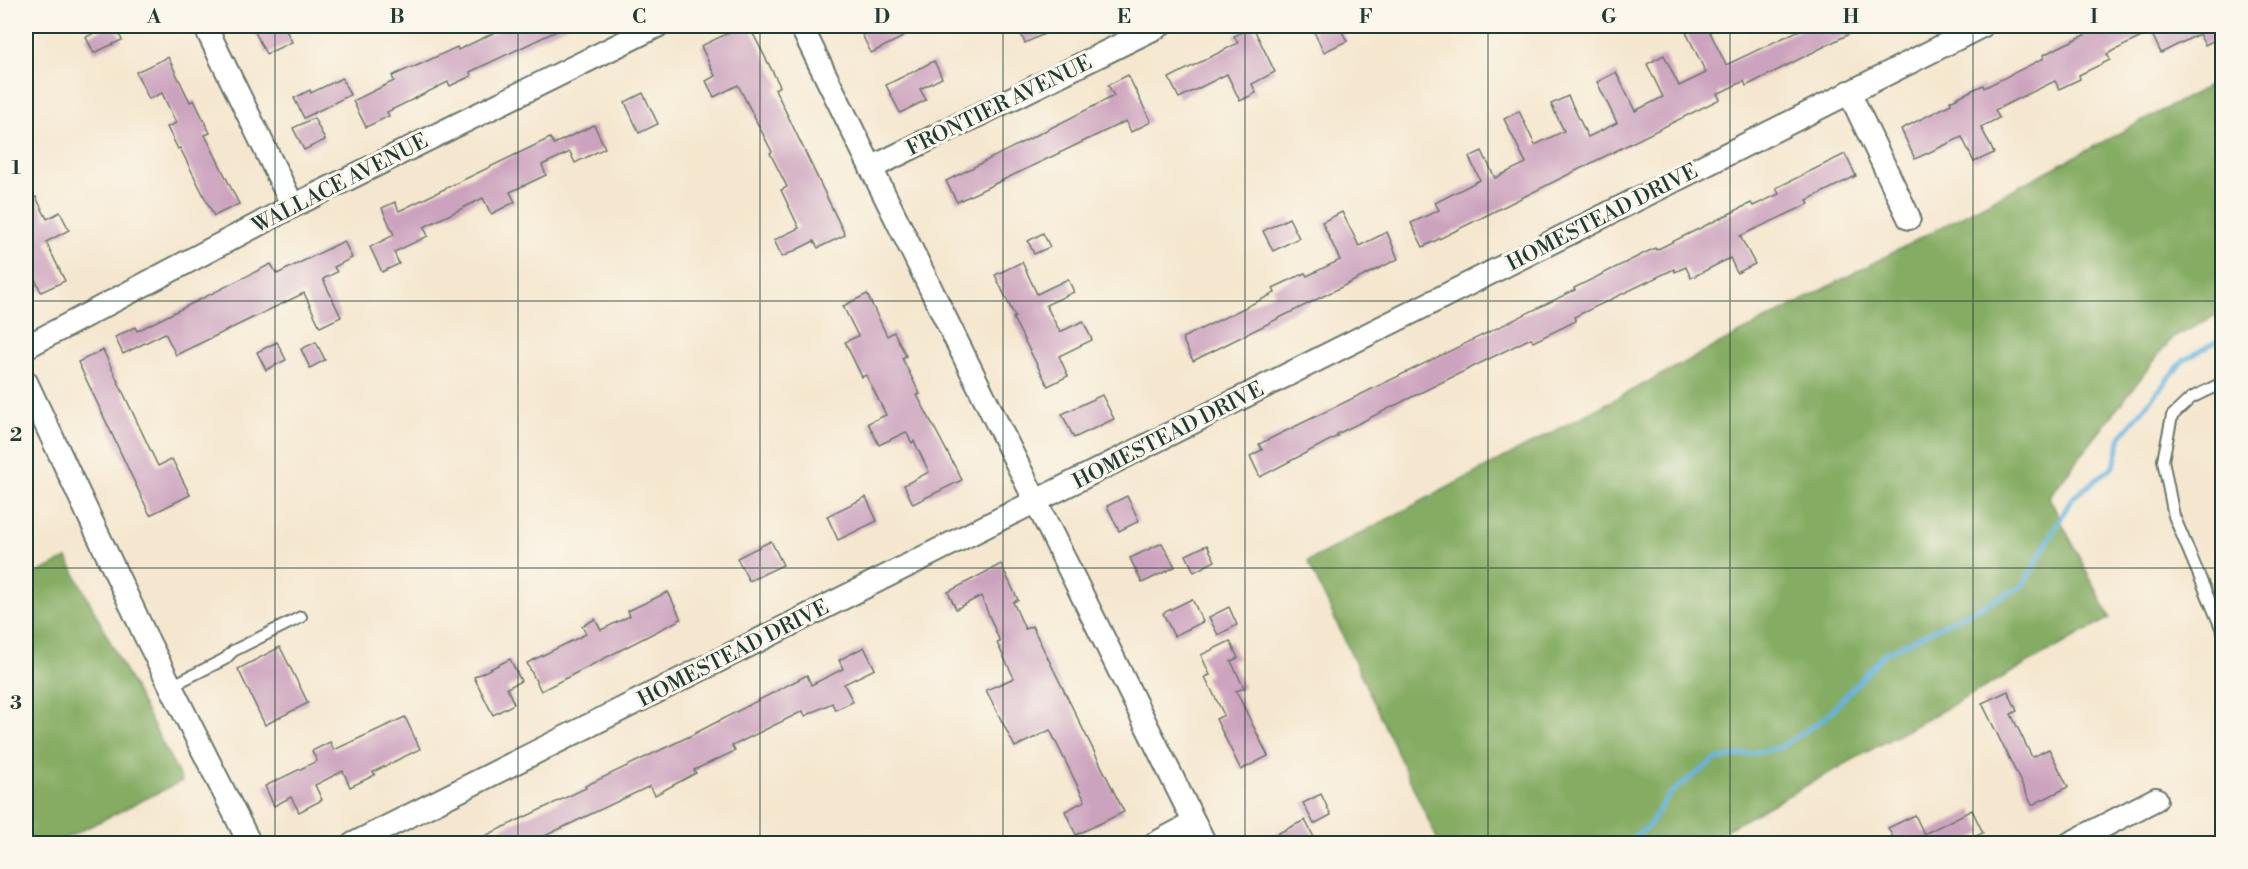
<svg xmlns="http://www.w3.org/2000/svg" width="2248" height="869" font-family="'Libre Bodoni',serif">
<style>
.forest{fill:#84ac62;stroke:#52744b;stroke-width:1.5}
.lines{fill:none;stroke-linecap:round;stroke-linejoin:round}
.stream{stroke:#66b2df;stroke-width:5}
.building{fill:#cca3be}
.service-casing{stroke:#6a786a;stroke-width:14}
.minor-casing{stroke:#6a786a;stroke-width:26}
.service{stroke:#fff;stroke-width:10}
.minor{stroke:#fff;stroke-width:22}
.grid{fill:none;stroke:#1f3d34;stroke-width:1.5;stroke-opacity:0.55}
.labels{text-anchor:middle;stroke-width:6;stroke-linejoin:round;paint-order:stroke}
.street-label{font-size:21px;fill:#1f3d34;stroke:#fbf7ec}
.neatline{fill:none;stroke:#1f3d34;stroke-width:2}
.grid-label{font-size:20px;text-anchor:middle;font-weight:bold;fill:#1f3d34}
</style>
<rect width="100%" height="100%" fill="#fbf7ec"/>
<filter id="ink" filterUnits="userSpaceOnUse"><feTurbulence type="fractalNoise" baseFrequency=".0167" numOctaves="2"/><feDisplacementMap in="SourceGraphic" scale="12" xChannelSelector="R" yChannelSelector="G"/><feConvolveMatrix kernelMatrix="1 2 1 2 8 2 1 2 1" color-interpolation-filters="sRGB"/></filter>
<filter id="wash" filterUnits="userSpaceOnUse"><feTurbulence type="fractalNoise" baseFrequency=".008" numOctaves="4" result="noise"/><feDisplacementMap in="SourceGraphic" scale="24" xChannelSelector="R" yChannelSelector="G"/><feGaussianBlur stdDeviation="1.35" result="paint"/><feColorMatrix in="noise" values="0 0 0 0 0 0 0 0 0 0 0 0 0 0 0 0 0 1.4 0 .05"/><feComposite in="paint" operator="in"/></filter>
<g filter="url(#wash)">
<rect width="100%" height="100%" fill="#f5e7cf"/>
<g class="forest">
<polygon points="2222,79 2222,312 2171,339 2049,497 2110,618 1702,843 1439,843 1308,561"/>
<polygon points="67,558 182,781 56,843 26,843 26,579"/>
</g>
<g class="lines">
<polyline class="stream" points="1623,844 1648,827 1669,794 1715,760 1779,748 1824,719 1884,654 2023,586 2072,498 2114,466 2121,436 2183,361 2222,338"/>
</g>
<g id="blocks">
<g class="building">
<polygon points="109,26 115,26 122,40 94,53 86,37"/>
<polygon points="252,26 284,26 292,42 266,54"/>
<polygon points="508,26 567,26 470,72 471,76 450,86 448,82 387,112 389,116 366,127 353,101 394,81 392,76 412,67 412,68 457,47 458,50"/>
<polygon points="743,26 749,26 780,86 775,89 845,235 818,248 814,241 782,257 774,240 799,228 781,190 787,187 770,153 772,152 738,85 714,97 706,81 715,76 701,46"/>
<polygon points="868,26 897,26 903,37 871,53 860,30"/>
<polygon points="1017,26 1061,26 1025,43"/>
<polygon points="1311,26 1339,26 1347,41 1324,52"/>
<polygon points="1699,26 1707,26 1726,65 1808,26 1865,26 1746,86 1744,81 1717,94 1720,99 1423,247 1411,223 1439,210 1435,203 1480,180 1469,157 1482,151 1495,178 1526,163 1504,119 1519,111 1535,145 1564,131 1551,104 1568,96 1588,137 1617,123 1597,82 1616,72 1635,111 1663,97 1647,64 1664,55 1679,86 1706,73 1686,32"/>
<polygon points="2103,26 2217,26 2216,26 2221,37 2205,45 2199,34 2161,53 2151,32 2107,54 2110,60 2079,75 2080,79 2059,89 2055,81 1995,110 1999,118 1981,127 1994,153 1974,162 1962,137 1915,159 1901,129 1951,104 1950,101 1983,85 1984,88 2044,58 2043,55"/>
<polygon points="1253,27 1275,72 1252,84 1256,93 1240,101 1227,74 1179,98 1169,78 1238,43 1234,36"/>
<polygon points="168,57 190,102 194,100 210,133 205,135 239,204 214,216 180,148 178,149 167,127 176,123 162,93 149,99 136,72"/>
<polygon points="934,61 942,78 920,89 926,100 900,113 886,85"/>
<polygon points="1128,75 1151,122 1131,132 1126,121 957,202 946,181 1114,96 1108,85"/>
<polygon points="342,78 350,95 304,118 294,98 310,90 311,93"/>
<polygon points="643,93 658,124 639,133 625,102"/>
<polygon points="314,118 325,140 304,150 293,128"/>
<polygon points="594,125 605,148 575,163 570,152 542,165 546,175 510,192 515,202 491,214 483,198 424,227 428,236 394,252 399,264 382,272 370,247 394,235 382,208 395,202 399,211 550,138 554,144"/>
<polygon points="1845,154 1856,176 1807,200 1809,204 1740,236 1755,264 1737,273 1730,258 1691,278 1686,267 1675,272 1674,269 1574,317 1576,321 1533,342 1531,338 1337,434 1338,436 1260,477 1250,456 1262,450 1259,444 1575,290 1574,288 1655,248 1656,250 1751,203 1753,206 1779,194 1776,188"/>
<polygon points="36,197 47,219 60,212 69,230 46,242 65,281 41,292 26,260 26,202"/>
<polygon points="1342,212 1359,246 1387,232 1398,259 1193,361 1182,338 1275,293 1273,288 1305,273 1307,276 1340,260 1322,222"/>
<polygon points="1289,218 1299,238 1273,251 1263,231"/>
<polygon points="1043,233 1050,247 1034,254 1028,241"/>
<polygon points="344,241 352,258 334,267 337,272 323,279 341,317 320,327 304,293 176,355 165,333 123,354 115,337 135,327 137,331 271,264 277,274"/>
<polygon points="1022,262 1037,294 1068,279 1074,292 1046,305 1060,332 1083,321 1092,340 1059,356 1068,376 1048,386 1013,318 1015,317 995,275"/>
<polygon points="867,294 887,336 894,332 906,356 902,358 920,394 917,395 962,480 913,504 904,485 929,472 914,441 912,443 906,432 879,445 868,423 886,415 866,375 862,377 845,342 858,336 843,306"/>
<polygon points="277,342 286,360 266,370 257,352"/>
<polygon points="316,342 325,360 310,368 301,349"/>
<polygon points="103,350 158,466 172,459 190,495 150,515 78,362"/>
<polygon points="1102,395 1114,419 1074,438 1062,414"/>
<polygon points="1127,496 1139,521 1119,531 1107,506"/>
<polygon points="866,497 877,521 838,540 827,516"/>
<polygon points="771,541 783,565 749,581 737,558"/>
<polygon points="1162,543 1175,567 1142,583 1130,558"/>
<polygon points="1207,545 1215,561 1194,572 1186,555"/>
<polygon points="1001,564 1018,600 1013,602 1025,629 1032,626 1124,812 1076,835 1065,811 1085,801 1050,730 1015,747 986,690 1014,678 997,643 1000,642 981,596 956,609 948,592"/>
<polygon points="668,592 681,619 541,691 527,663 586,634 582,626 595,619 601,630 630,616 628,611"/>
<polygon points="1192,599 1203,622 1174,636 1163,613"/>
<polygon points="1229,607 1237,625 1218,635 1209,617"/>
<polygon points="1230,641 1238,658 1231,661 1244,688 1236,691 1268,756 1241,770 1216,719 1224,715 1205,677 1210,675 1201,655"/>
<polygon points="280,647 308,703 265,725 238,669"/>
<polygon points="864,647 875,669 844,684 853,702 835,710 832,703 805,716 803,711 732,746 735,751 694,770 696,773 655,795 650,786 530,843 470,843 586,788 585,786 688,737 807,675 811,685 843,669 839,660"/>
<polygon points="510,659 521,681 507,688 514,704 493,715 474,677"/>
<polygon points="2008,691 2017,711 2011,714 2032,757 2049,749 2068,787 2032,805 1982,703"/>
<polygon points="405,717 420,749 373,772 375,775 350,787 343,771 315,785 322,800 299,812 291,797 274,806 265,786 317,761 312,751 330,742 334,750"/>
<polygon points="1321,794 1331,815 1314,824 1303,803"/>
<polygon points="1972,810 1983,833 1961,843 1896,843 1888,828 1915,815 1924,834"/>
<polygon points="1305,820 1317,843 1258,843"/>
</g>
</g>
</g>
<g filter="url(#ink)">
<use href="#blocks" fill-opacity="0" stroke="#6a786a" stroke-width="1.5"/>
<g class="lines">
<defs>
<g id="service">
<polyline points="2222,383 2191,398 2172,416 2163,460 2174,516 2222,630"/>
<polyline points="171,686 225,659 233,651 301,617"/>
</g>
<g id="minor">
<polyline points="205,26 293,206"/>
<polyline points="801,26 1205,844"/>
<polyline points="1849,92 1909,218"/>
<polyline points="871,168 1159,26"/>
<polyline points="26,347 293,206 657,26"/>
<polyline points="26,382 146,637 250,844"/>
<polyline points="353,844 1982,26"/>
<polyline points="1154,844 1194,823"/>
<polyline points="2069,844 2156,799"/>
</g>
</defs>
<use href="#service" class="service-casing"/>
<use href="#minor" class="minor-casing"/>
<use href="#service" class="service"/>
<use href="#minor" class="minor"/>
</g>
</g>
<path class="grid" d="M275,26V844M518,26V844M760,26V844M1003,26V844M1245,26V844M1488,26V844M1730,26V844M1973,26V844M26,301H2222M26,568H2222"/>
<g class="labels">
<g class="street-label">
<text transform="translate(999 105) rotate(-26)" y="7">FRONTIER AVENUE</text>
<text transform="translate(340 183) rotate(-27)" y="7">WALLACE AVENUE</text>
<text transform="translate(1602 217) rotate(-27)" y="7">HOMESTEAD DRIVE</text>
<text transform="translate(1168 435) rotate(-27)" y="7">HOMESTEAD DRIVE</text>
<text transform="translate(733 653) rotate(-27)" y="7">HOMESTEAD DRIVE</text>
</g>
</g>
<rect width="2248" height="869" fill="none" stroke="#fbf7ec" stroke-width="66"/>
<rect x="33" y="33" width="2182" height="803" class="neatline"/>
<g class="grid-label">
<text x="154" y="23">A</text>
<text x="397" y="23">B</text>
<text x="639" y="23">C</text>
<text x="882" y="23">D</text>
<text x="1124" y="23">E</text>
<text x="1366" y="23">F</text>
<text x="1609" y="23">G</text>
<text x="1851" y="23">H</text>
<text x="2094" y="23">I</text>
<text x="16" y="174">1</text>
<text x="16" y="441">2</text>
<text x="16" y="709">3</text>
</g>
</svg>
